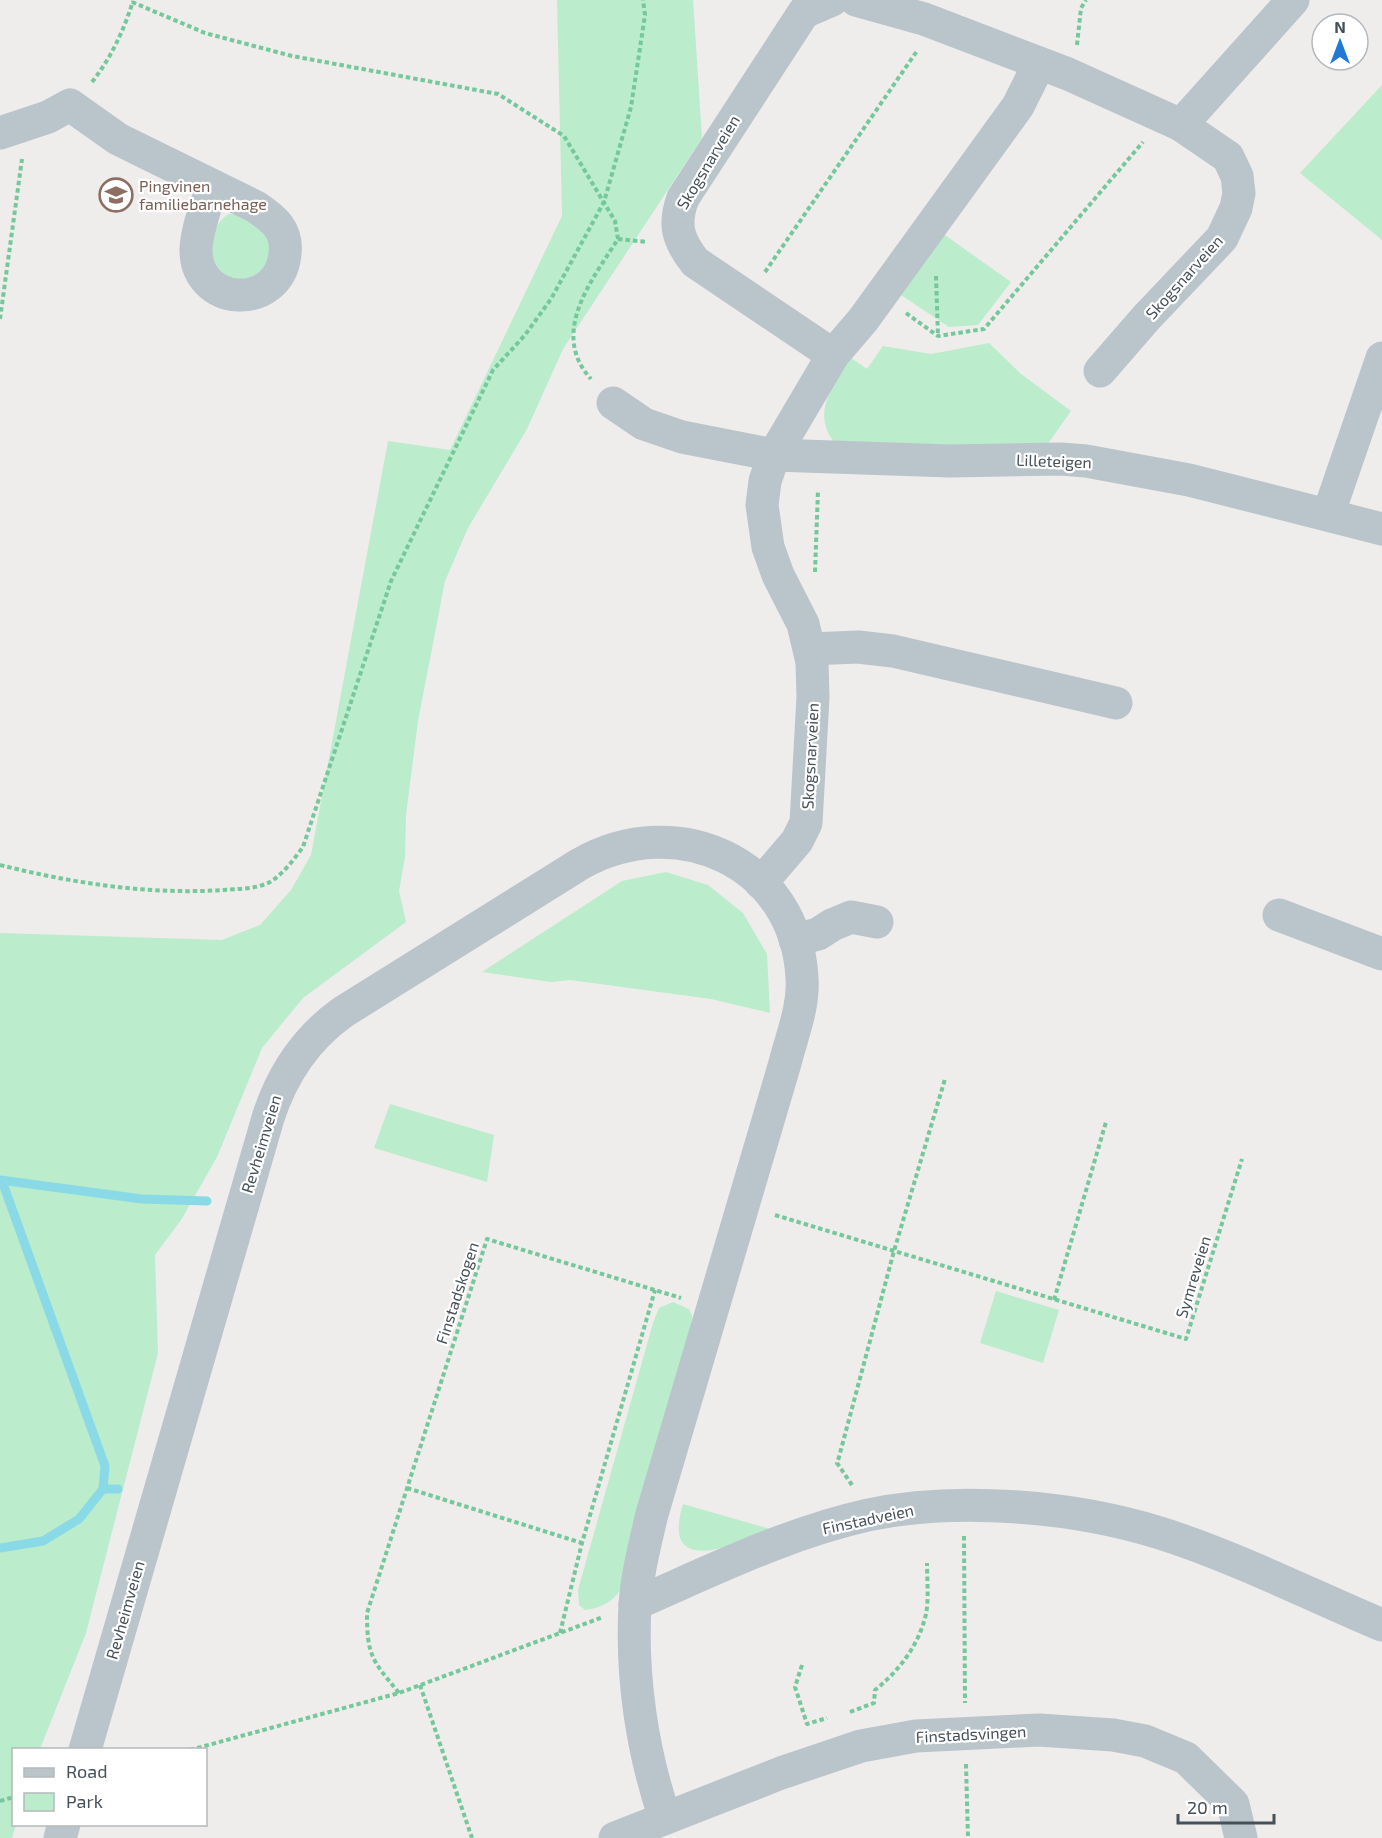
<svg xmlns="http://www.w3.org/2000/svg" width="1382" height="1838" font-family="'Exo 2',sans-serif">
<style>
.green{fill:#bbeccb}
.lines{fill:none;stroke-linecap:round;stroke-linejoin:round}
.stream{stroke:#89d9e7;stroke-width:9}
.path{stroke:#74c89a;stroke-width:4;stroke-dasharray:4.5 3;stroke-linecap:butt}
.minor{stroke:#bac4cb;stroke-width:33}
.labels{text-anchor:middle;stroke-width:4.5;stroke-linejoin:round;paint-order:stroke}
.street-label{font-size:16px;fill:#455058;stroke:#fff}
.education-label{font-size:16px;fill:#785e54;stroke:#fff;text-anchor:start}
</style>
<rect width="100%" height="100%" fill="#efecec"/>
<g class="green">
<polygon points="557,0 693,0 702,138 563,349 527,429 468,528 445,581 418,721 406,815 405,857 399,891 406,922 303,998 262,1048 217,1157 181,1220 155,1255 158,1353 86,1633 40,1749 14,1750 14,1824 16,1825 12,1838 0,1838 0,933 222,940 260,925 291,890 311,855 388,441 450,450 562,216"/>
<polygon points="1382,85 1382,240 1300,173"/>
<path d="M228,214L246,215L264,227L277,269L238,287L212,267C209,246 210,228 228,214Z"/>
<polygon points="942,233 1011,282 978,325 949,327 898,293"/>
<path d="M989,343L1021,374L1071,411L1047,445H837C809,415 833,385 851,358L867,369L883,346L931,354Z"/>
<polygon points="666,872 708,885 743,913 767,954 770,1013 711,999 570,980 551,982 482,972 622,881"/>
<polygon points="390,1104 494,1135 487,1182 374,1148"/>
<polygon points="996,1291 1059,1310 1043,1363 980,1343"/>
<path d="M673,1302L689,1309L692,1316L691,1327L622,1587C614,1601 602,1608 585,1610L579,1605L578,1590L653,1323L659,1308Z"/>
<path d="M683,1504L770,1529C735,1545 660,1579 683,1504Z"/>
</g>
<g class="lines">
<g class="stream">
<polyline points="0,1180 142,1199 207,1201"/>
<polyline points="103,1489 118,1489"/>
<polyline points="0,1548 43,1541 79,1519 103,1489 105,1466 2,1181"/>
</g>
<g class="path">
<path d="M132,2L205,33L292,56L498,94L564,136L615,221L618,239C592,280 549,333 591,379"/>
<polyline points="1077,45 1081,8 1086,0"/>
<path d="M92,82C111,58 124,30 133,1"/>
<polyline points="618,239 647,242"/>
<polyline points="765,272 917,51"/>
<polyline points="936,276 938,336"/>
<polyline points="906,313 938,336 984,329 1143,142"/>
<polyline points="0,319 22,159"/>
<polyline points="815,572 818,490"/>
<path d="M0,865C72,883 148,895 223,890C237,889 255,889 268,883C282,876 294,859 303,847L391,581L493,370L525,335L551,299L604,202L631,107L645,15L643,0"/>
<polyline points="775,1215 1186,1339 1242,1159"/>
<polyline points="1054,1300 1106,1122"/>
<polyline points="852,1485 837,1463 839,1457 894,1251 945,1079"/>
<polyline points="407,1488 582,1543"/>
<polyline points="964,1536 965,1703"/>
<polyline points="560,1633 582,1543 655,1290"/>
<polyline points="802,1665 795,1687 807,1724 827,1718"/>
<polyline points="420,1685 472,1838"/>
<path d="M399,1693C372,1660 367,1656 367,1613L487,1239L681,1298"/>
<path d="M850,1712L874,1703L875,1690C899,1671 919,1645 926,1614C929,1599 927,1579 927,1563"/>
<polyline points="190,1750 399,1693 603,1617"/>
<polyline points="966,1764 968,1838"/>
<polyline points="0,1801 14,1797"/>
</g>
<g class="minor">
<path d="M832,0L804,12L683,198C673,225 678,240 695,262L833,355"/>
<polyline points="856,0 924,19 1068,74 1181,125 1228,157 1237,176 1239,193 1236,208 1222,238 1146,318 1100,371"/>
<polyline points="1181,125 1293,0"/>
<path d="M0,133L48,117L70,105L118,139L256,207C274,219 288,230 285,254C279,312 195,307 196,249C197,229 206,206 212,187"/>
<polyline points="613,403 644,424 682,437 774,455 950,461 1061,459 1086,461 1189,480 1382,529"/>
<polyline points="1328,515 1382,358"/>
<polyline points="810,649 858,647 893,651 1116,703"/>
<polyline points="761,883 797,841 806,823 813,697 812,662 803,624 778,575 768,547 762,505 765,481 774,455 833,355 863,320 1018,106 1039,64"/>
<polyline points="1279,915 1382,954"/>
<polyline points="795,940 818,934 832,925 851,917 877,922"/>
<path d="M635,1604C711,1571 787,1533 868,1515C957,1496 1073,1506 1160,1533C1233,1556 1311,1595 1382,1625"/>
<path d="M85,1750L268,1118C282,1074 305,1039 343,1012L580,864C677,809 796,862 802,978C804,1007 792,1035 785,1063L652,1514C645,1544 637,1575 635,1605C631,1676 642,1751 665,1818"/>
<polyline points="60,1838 64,1824"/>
<polyline points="615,1838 781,1773 861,1746 916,1736 1039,1730 1113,1735 1145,1741 1186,1758 1233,1804 1241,1838"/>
</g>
</g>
<defs>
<symbol id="school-ring" viewBox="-11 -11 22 22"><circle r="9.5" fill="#fff" stroke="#8d6e63" stroke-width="1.5"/><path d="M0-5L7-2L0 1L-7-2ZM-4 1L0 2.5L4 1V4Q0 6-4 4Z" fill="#8d6e63"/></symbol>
</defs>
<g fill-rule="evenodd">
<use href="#school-ring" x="97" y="176" width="38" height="38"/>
</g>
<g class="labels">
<g class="street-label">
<text transform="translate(708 162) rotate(-59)" y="6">Skogsnarveien</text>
<text transform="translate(1184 277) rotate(-48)" y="6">Skogsnarveien</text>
<text transform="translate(1054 461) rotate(2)" y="6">Lilleteigen</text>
<text transform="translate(810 756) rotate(-87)" y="6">Skogsnarveien</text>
<text transform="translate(261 1144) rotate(-73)" y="6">Revheimveien</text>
<text transform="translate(1193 1277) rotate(-73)" y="6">Symreveien</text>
<text transform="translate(457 1293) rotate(-72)" y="6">Finstadskogen</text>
<text transform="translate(868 1519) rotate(-12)" y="6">Finstadveien</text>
<text transform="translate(125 1610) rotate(-74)" y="6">Revheimveien</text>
<text transform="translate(971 1734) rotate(-3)" y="6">Finstadsvingen</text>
</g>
<g class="education-label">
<text x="139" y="192">Pingvinen<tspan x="139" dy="18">familiebarnehage</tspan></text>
</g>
</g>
<rect x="12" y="1748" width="195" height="78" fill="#ffffff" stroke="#b5b9bc" stroke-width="1.5"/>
<rect x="24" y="1768" width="30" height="9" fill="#bac4cb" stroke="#b5b9bc" stroke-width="1.5"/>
<text x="66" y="1778" font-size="18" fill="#455058">Road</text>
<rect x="24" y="1793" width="30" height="18" fill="#bbeccb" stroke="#b5b9bc" stroke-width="1.5"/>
<text x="66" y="1808" font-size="18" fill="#455058">Park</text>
<g transform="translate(1340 42)"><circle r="28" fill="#ffffff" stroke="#b5b9bc" stroke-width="1.5"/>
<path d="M0-4.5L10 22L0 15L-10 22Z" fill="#207ad4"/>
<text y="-9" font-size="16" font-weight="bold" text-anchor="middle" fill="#455058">N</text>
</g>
<path d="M1178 1814v9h96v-9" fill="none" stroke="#455058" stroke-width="3"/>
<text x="1187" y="1814" font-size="18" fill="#455058" stroke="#ffffff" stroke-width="4.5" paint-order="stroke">20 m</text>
</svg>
